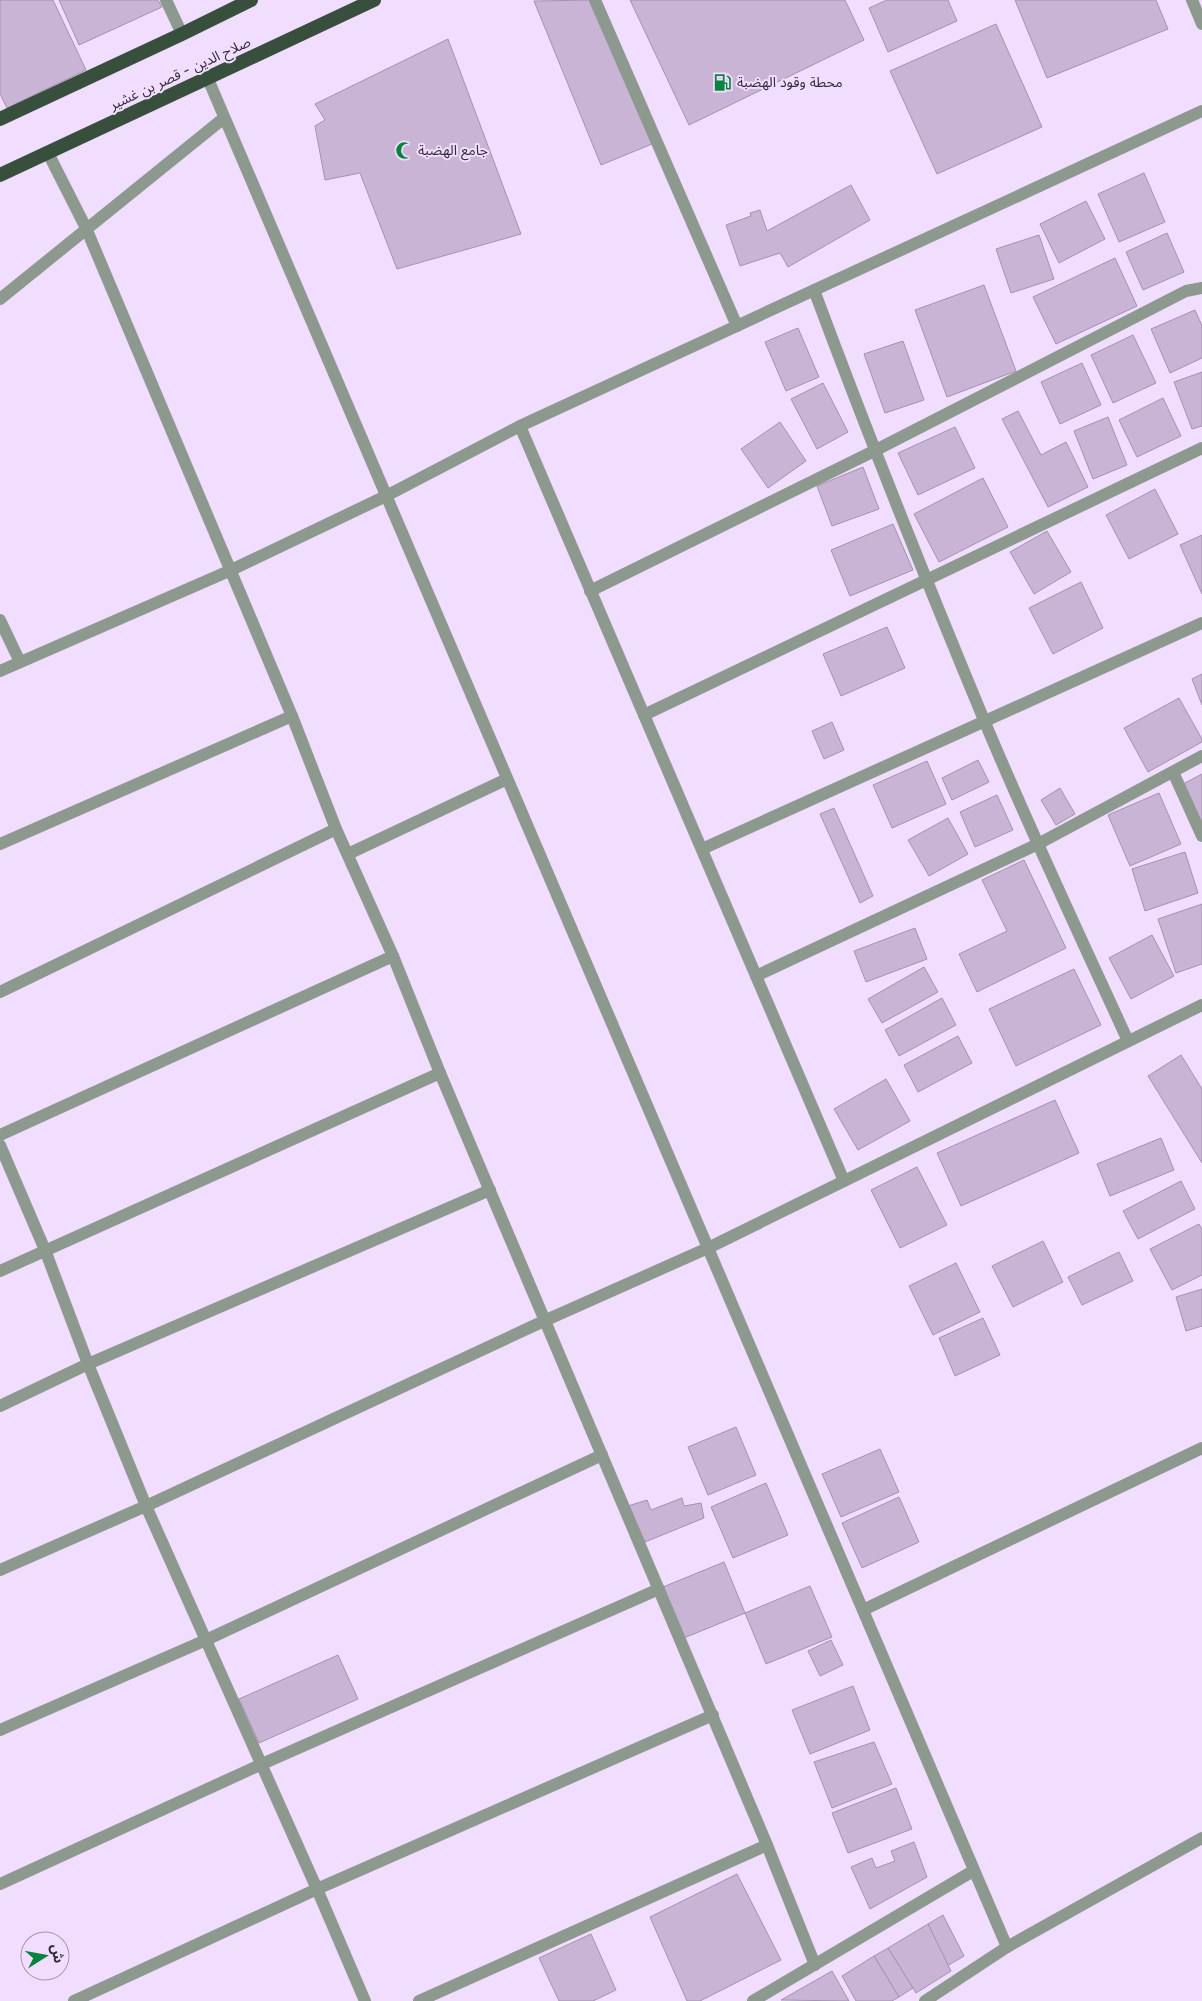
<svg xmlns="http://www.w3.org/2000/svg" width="1202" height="2001" font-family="Inter,'Noto Sans Arabic',sans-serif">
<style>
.building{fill:#c9b4d6;stroke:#a492b0}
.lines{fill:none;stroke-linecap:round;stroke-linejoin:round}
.minor{stroke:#8d998f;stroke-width:12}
.trunk{stroke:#374f3c;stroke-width:14}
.labels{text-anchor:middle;stroke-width:4;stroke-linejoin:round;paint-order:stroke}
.street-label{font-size:14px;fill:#332b37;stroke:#f1defe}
.poi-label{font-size:14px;fill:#332b37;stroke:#f1defe;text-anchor:start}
</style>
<rect width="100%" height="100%" fill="#f1defe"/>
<g class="building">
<polygon points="0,0 53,0 86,70 7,108 0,94"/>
<polygon points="59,0 158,0 162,7 79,45"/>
<polygon points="593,0 652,144 601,165 534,1"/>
<polygon points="630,0 845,0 864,40 689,125"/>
<polygon points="887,0 948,0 957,21 888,52 869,8"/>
<polygon points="1015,0 1156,0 1168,29 1047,78"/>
<polygon points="996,24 1042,127 937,174 890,71"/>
<polygon points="448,39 521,234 397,269 360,173 325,180 315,126 325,120 315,104"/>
<polygon points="1144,173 1165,222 1119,242 1098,194"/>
<polygon points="851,185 870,220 788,267 780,253 740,266 726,225 751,216 750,213 760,210 767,231"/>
<polygon points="1086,201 1105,239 1059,263 1040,224"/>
<polygon points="1167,233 1184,272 1143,290 1126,252"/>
<polygon points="1039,235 1054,279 1011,293 996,249"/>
<polygon points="1115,258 1137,306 1056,344 1033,297"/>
<polygon points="984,285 1016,371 947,397 915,310"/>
<polygon points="1195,310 1202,326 1202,358 1170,373 1151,329"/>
<polygon points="798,328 819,377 786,391 765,342"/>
<polygon points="1133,335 1156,383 1113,403 1091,355"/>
<polygon points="903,341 924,400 885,413 864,354"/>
<polygon points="1082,363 1101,405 1060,424 1041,382"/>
<polygon points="1202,372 1202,426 1192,429 1174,382"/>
<polygon points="823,383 848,432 817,449 791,399"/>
<polygon points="1163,398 1181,436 1137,457 1119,420"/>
<polygon points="1018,411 1041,455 1066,442 1088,487 1048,507 1002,419"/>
<polygon points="1108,417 1127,465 1093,479 1074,431"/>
<polygon points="780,422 806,461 768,488 741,449"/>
<polygon points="955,427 975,468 918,495 898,453"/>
<polygon points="863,467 879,509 832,526 817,486"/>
<polygon points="983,478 1008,527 939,562 914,514"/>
<polygon points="1155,489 1178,534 1129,559 1106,515"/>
<polygon points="893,524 913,570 850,596 831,550"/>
<polygon points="1047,531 1071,572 1034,594 1010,552"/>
<polygon points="1202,535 1202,594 1180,545"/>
<polygon points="1081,582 1103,628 1053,654 1029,608"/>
<polygon points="887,627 905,668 841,696 823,654"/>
<polygon points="1202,674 1202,705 1192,679"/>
<polygon points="1179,698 1202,739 1202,742 1148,772 1124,728"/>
<polygon points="832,722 844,750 824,759 812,731"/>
<polygon points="978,760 989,782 952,800 942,778"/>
<polygon points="927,761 946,804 892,828 873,785"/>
<polygon points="1202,774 1202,824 1181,785"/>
<polygon points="1060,788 1075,814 1056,825 1041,800"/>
<polygon points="1159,793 1181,844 1130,866 1108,815"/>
<polygon points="997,795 1013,830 975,847 960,812"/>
<polygon points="834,808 873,896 860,903 820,814"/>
<polygon points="948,818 968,854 929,876 908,840"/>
<polygon points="1185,852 1198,893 1145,911 1132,869"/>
<polygon points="1024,860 1066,948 977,992 959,954 1007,931 982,880"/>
<polygon points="1202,904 1202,964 1176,973 1158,919"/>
<polygon points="915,928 927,959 866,982 854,951"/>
<polygon points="1152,935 1174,976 1131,999 1109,958"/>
<polygon points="924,967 938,992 882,1023 868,999"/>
<polygon points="1074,969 1101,1025 1016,1066 989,1009"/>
<polygon points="942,998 956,1025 899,1056 885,1030"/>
<polygon points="958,1036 972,1063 918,1092 904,1065"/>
<polygon points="1181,1055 1202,1089 1202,1163 1148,1076"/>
<polygon points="886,1079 910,1121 858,1150 834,1109"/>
<polygon points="1055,1100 1079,1153 961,1206 937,1153"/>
<polygon points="1161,1138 1174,1170 1110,1196 1097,1164"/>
<polygon points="917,1167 947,1225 900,1248 871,1190"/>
<polygon points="1181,1181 1195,1209 1138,1239 1123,1211"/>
<polygon points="1199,1224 1202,1230 1202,1275 1172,1290 1150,1249"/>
<polygon points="1043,1241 1063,1282 1013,1307 992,1266"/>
<polygon points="1119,1252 1133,1281 1082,1305 1068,1277"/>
<polygon points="956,1263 980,1312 933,1335 909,1286"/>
<polygon points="1202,1289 1202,1326 1186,1331 1176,1297"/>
<polygon points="983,1318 1000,1355 955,1376 939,1338"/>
<polygon points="736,1427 756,1475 708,1495 688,1447"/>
<polygon points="880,1449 899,1492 841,1517 822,1474"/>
<polygon points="766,1483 788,1535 733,1558 711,1507"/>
<polygon points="899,1497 919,1542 862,1568 842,1523"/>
<polygon points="682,1498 684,1506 701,1503 704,1518 645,1542 628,1506 647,1500 651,1510"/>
<polygon points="724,1562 745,1613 684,1638 663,1587"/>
<polygon points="810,1586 832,1637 766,1664 745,1613"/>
<polygon points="831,1640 843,1665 820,1676 808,1651"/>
<polygon points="338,1655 358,1699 259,1743 239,1699"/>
<polygon points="853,1686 870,1730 810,1754 792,1710"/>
<polygon points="874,1742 892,1784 832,1808 814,1762"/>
<polygon points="896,1788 912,1829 848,1853 832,1813"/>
<polygon points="914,1842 927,1877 870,1909 851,1867 872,1858 876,1868 895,1861 891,1851"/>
<polygon points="737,1874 781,1960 700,2001 687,2001 650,1917"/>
<polygon points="943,1915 964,1956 947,1966 928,1924"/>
<polygon points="928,1924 951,1971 916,1993 888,1948"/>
<polygon points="591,1934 616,1990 593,2001 559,2001 539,1958"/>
<polygon points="888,1948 913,1988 899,1997 874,1956"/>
<polygon points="874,1956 899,1997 892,2001 856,2001 842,1976"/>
<polygon points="832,1971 849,2001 781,2000"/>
</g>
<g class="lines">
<g class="minor">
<polyline points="166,0 182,34"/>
<polyline points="595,0 737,326"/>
<polyline points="1192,0 1202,24"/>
<polyline points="208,79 1007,1947 1202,1838"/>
<polyline points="48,153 86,228 292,716 336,829 393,956 440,1073 767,1845 815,1965"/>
<path d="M814,290C868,435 925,578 984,720C1029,828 1079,934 1128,1041"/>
<polyline points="0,299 224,118"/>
<polyline points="520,426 844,1181"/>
<polyline points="590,591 874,451 1186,291 1202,288"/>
<polyline points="0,620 20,662"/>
<polyline points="0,671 229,571 386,496 520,426 1202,111"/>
<polyline points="644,715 1202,448"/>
<polyline points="1173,772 1202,836"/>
<polyline points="0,844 292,716"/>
<polyline points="702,849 1202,623"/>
<polyline points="348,854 507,779"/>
<polyline points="756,976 1038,844 1202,756"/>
<polyline points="0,992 336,829"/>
<polyline points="0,1135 393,956"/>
<polyline points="0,1145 45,1250 88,1364 146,1506 317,1889 365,2001"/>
<polyline points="0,1271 440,1073"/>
<polyline points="0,1406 88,1364 490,1190"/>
<polyline points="0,1570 146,1506 544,1321 708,1248 1202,1005"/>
<polyline points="863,1610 1202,1448"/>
<polyline points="0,1730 206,1640 602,1455"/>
<polyline points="0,1884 262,1764 659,1589"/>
<polyline points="74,2001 317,1889 713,1715"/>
<polyline points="419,2001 767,1845"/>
<polyline points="753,2001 973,1871"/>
<polyline points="925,2001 1007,1947"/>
</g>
<g class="trunk">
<polyline points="0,119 182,34 251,0"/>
<polyline points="0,175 374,0"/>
</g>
</g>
<defs>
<symbol id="fuel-bare" viewBox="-9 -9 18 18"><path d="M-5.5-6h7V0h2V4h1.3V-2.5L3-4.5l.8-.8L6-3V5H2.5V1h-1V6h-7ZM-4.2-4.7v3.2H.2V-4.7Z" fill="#08833c" stroke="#f1defe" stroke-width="2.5" paint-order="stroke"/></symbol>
<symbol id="mosque-bare" viewBox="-9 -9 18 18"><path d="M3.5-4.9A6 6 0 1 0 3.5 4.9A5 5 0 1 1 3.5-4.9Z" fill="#08833c" stroke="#f1defe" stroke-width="2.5" paint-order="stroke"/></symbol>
</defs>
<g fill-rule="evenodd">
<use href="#fuel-bare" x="710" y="70" width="25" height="25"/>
<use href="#mosque-bare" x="392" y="138" width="25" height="25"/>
</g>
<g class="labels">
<g class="street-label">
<text transform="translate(180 73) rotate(-25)" y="5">صلاح الدين - قصر بن غشير</text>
</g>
<g class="poi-label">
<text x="737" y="87">محطة وقود الهضبة</text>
<text x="418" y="155">جامع الهضبة</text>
</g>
</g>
<g transform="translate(45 1956) rotate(79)"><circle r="24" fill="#f1defe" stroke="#a596ae"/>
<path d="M0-4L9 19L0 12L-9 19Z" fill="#08833c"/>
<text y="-8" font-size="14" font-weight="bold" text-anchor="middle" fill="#332b37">ش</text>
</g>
</svg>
